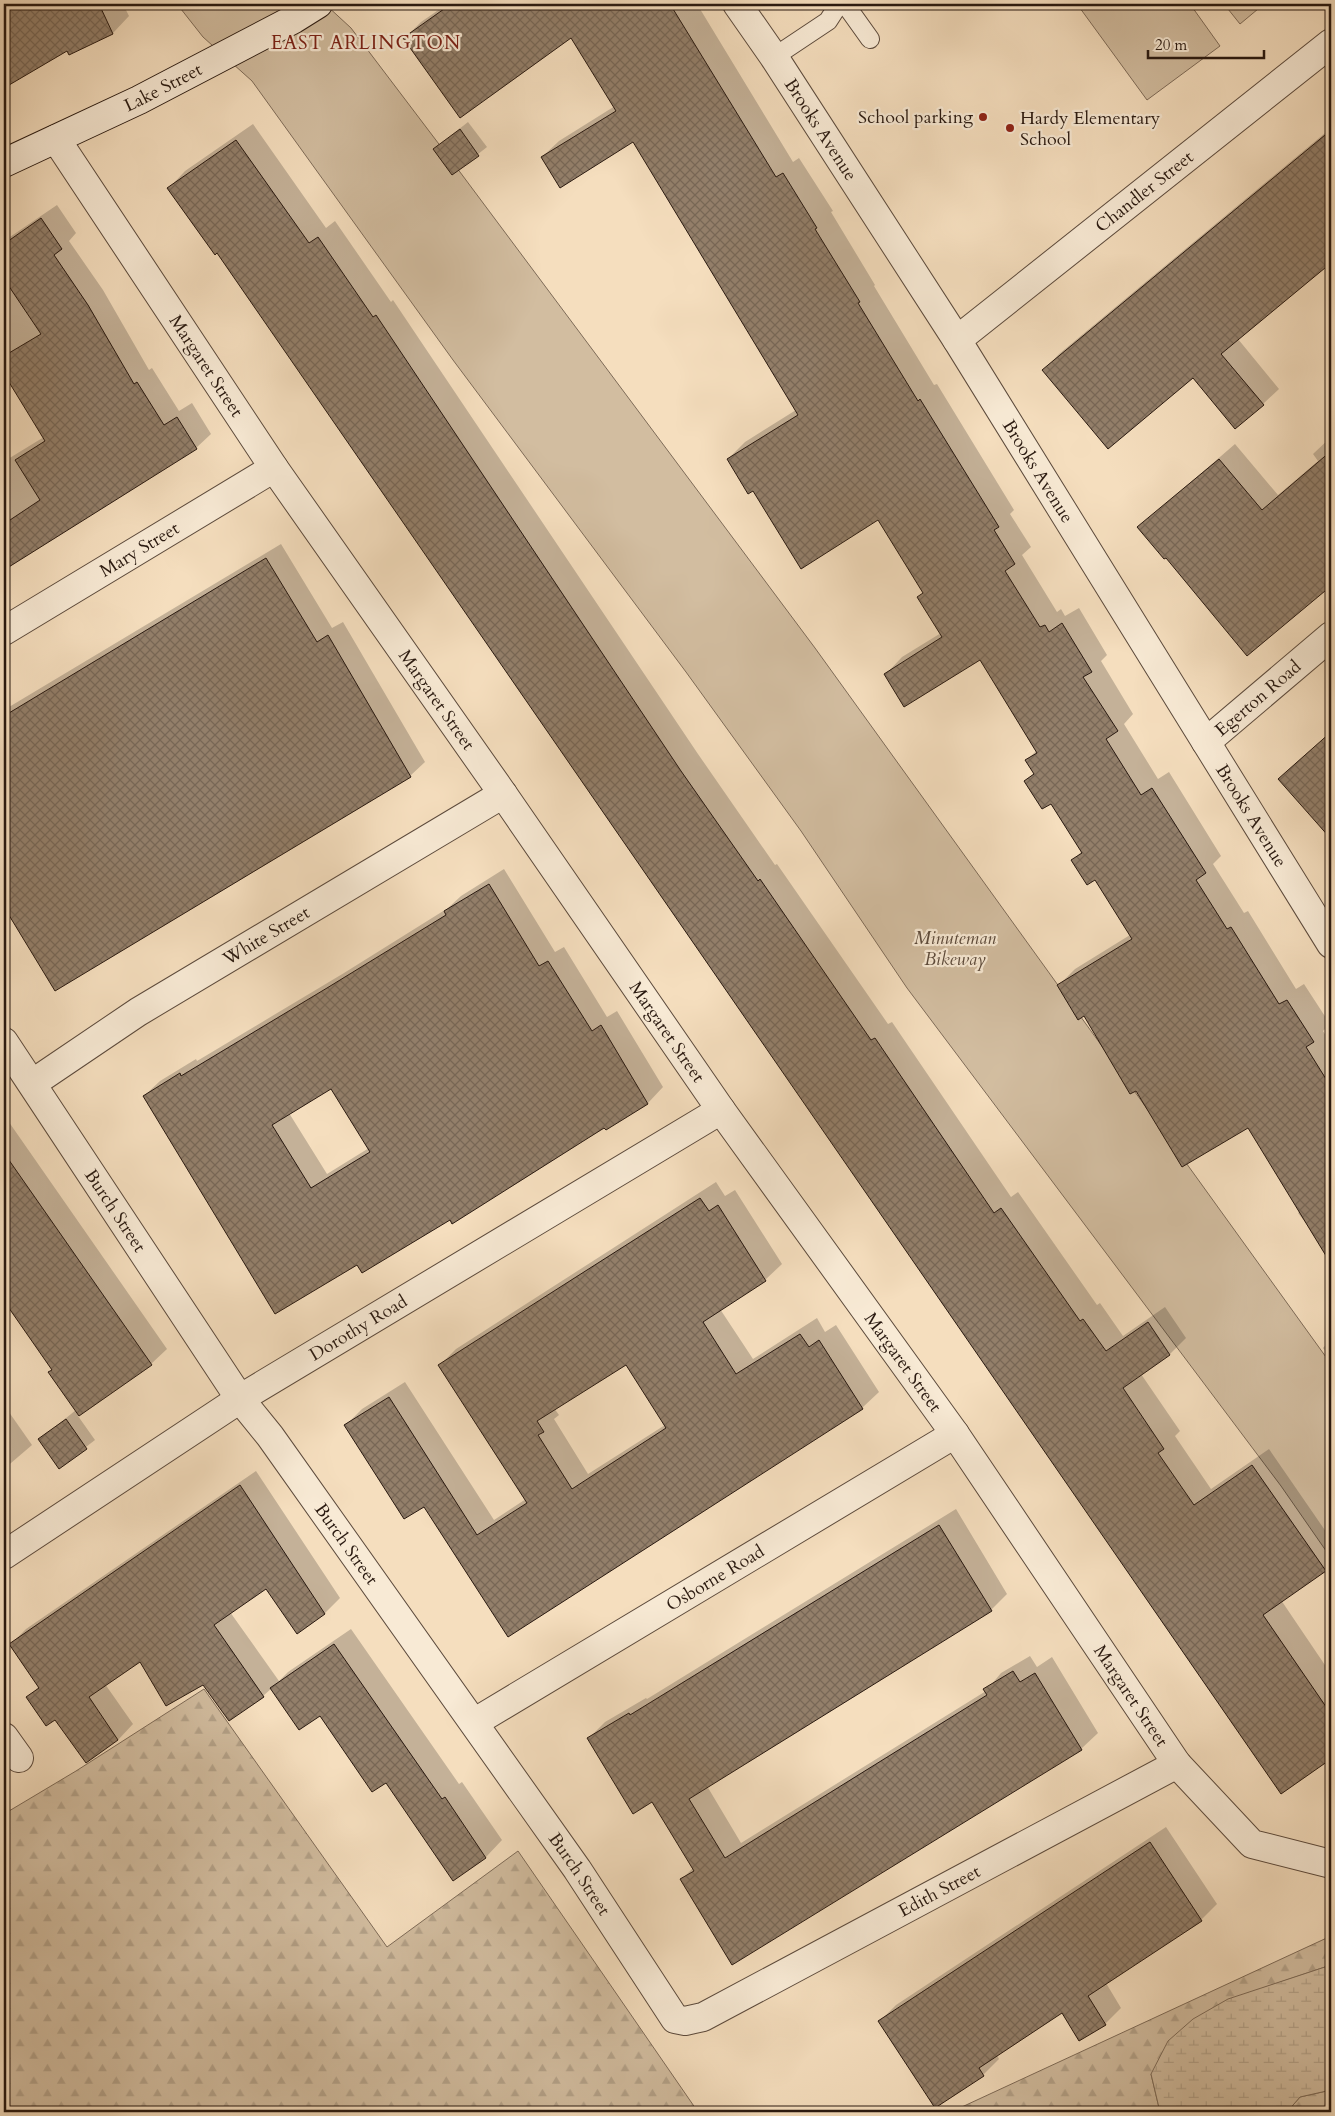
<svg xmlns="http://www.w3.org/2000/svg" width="1335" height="2116" font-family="Cardo,serif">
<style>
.forest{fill:url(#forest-firs);stroke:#7e6b58}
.wetland{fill:url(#wetland-marsh);stroke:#7e6b58}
.green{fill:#d2bda0;stroke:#7e6b58}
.shadow{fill:#0003;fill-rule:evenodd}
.building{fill:url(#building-cross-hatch);stroke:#291910;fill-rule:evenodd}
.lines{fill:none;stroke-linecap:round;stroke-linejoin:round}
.service-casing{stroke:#5c4a3c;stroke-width:20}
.minor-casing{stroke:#5c4a3c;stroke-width:30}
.secondary-casing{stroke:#291910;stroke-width:30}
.service{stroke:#f8ead5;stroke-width:18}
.minor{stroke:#f8ead5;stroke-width:28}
.secondary{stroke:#f8ead5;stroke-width:28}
.poi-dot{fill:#8f2418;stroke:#f8ead5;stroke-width:2}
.labels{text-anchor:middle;stroke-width:4.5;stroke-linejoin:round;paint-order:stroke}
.street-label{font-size:18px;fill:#291910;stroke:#f8ead5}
.poi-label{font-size:18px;fill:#291910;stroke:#f8ead5;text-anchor:end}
.park-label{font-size:18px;font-style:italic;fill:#5c4a3b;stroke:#f8ead5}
.neighbourhood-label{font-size:19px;letter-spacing:1px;fill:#7a1f14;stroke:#f8ead5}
</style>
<defs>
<pattern id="forest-firs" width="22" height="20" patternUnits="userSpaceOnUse" patternTransform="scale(1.25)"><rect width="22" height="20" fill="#d2bda0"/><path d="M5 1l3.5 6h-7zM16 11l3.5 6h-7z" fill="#b4a289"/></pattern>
<pattern id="wetland-marsh" width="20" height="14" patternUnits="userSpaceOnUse" patternTransform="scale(1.25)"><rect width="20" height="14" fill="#d2bda0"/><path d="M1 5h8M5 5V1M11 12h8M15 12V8" fill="none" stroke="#b4a289"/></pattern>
<pattern id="building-cross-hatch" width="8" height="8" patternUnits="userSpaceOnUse" patternTransform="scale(1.25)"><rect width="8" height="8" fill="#937f6a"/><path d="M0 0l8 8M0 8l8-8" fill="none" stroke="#786756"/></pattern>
</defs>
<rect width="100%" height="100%" fill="#f5debe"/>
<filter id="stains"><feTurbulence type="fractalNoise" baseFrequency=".004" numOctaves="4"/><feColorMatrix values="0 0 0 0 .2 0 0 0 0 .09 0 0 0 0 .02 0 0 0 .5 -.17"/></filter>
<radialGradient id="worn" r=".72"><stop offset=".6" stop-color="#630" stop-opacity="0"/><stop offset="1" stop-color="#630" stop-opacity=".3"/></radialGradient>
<g class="forest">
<polygon points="204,1689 387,1947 518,1851 698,2112 4,2112 4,1814 76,1771"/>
<polygon points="1331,1936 1331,1965 1263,1988 1151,2074 1160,2112 951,2112"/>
<polygon points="1331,2090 1331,2112 1287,2112 1300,2097"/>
</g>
<polygon class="wetland" points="1331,1965 1331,2090 1300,2097 1287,2112 1160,2112 1151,2074 1168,2041 1193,2019 1228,1999"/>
<g class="green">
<polygon points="177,4 325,4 351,28 451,160 815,648 1331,1364 1331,1558 1281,1486 907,988 801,831 686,672 453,360 252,81 203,37"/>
<polygon points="1077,4 1190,4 1220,46 1147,100"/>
<polygon points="1224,4 1264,4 1240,24"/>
</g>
<g class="shadow">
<polygon points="4,4 123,4 129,16 113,33 69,54 67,49 4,86"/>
<polygon points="447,4 680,4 684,10 697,4 793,162 799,158 833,211 831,212 875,285 874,286 934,385 937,384 1014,510 1010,514 1031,547 1022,555 1057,612 1061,609 1065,616 1079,608 1107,655 1101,661 1133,714 1124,724 1158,779 1169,772 1221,856 1213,864 1244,913 1248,911 1296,989 1304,984 1330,1024 1323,1031 1331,1044 1331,1261 1324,1250 1326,1249 1298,1213 1300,1211 1248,1126 1137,1089 1084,1014 1059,985 1075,969 1130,935 1095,878 1073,860 1082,851 1051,802 1026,781 1035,772 1027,760 1037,750 980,658 886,674 902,657 941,633 924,592 879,518 753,489 728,459 745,442 796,410 634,141 542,157 559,141 615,106 571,36 405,38 421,22"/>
<polygon points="468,122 487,147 453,174 434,149"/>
<polygon points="253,124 326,228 335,221 391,302 393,300 698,754 775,865 777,864 888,1024 892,1022 1011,1197 1018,1192 1097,1305 1100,1303 1123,1336 1165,1307 1186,1338 1170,1354 1141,1374 1180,1431 1175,1436 1211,1489 1269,1449 1331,1539 1331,1564 1281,1600 1331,1674 1331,1758 1281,1792 218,251 169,188 185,171"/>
<polygon points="1331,128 1331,265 1329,263 1238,339 1279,389 1263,404 1193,376 1044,370 1059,354"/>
<polygon points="57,205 76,233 69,241 103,290 149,370 152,368 179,411 192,403 211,434 196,448 4,568 4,453 8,459 44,437 4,372 4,241"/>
<polygon points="1331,437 1331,584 1247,654 1166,556 1139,527 1235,444 1278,495 1318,461 1313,454"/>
<polygon points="281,544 332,628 343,622 425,762 410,776 55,990 4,904 4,710"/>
<polygon points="1331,732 1331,837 1279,780"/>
<path d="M504,869L555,952L564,947L607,1017L617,1011L663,1087L648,1103L450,1219L357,1263L144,1096L160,1081L196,1059L197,1061L344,973L448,908L461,896ZM331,1087L369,1148L327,1174L289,1113Z"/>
<polygon points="4,1115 167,1349 151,1364 78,1416 95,1440 60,1467 40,1439 76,1410 53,1369 4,1299"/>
<path d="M716,1182L725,1196L735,1190L782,1264L765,1280L720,1309L753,1359L817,1318L825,1332L836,1325L879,1392L862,1408L508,1635L424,1505L346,1425L362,1409L405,1382L494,1520L526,1499L440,1365L456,1349ZM626,1363L665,1425L588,1474L554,1419L559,1415L554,1408Z"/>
<polygon points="1331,1339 1331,1359 1323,1348"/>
<polygon points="4,1405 32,1445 4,1469"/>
<polygon points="256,1471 340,1598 325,1613 297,1632 266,1587 230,1612 279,1681 288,1672 351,1629 459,1784 462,1782 502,1840 486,1857 453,1879 386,1781 320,1714 272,1688 263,1696 204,1683 140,1660 105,1684 133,1724 118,1740 86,1762 56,1718 28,1698 39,1686 11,1644 26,1629"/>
<polygon points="956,1509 1007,1594 991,1610 707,1786 741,1843 986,1691 1001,1673 1030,1656 1037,1667 1052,1657 1098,1733 1081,1749 681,1880 693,1868 653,1800 588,1739 605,1722 646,1698 647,1699"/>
<polygon points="1166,1827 1217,1904 1201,1920 1106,1983 1121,2008 1105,2024 1063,2011 997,2055 999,2059 983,2075 880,2021 896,2005"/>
</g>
<g class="building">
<polygon points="4,4 99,4 113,34 69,55 67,51 4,88"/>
<polygon points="451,4 670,4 776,177 783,173 817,228 815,229 860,302 858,303 918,401 920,399 999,527 994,530 1015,564 1005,571 1040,627 1045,625 1049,632 1062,623 1092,672 1083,677 1118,731 1106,739 1141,795 1152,788 1206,873 1196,880 1227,929 1231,927 1279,1004 1287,1000 1314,1042 1306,1047 1331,1087 1331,1264 1248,1128 1182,1167 1136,1091 1130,1094 1084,1016 1078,1020 1057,985 1132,939 1095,880 1087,885 1071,860 1082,853 1051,804 1042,809 1024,781 1034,774 1025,760 1037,753 980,660 904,707 884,674 942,637 917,597 923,593 878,520 801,569 753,491 748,494 727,459 798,415 633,142 560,188 541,157 616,111 571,38 460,118 403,38"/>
<polygon points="460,129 479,156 452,175 433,149"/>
<polygon points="1331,130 1331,263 1221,354 1264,405 1235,429 1193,378 1108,449 1042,370"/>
<polygon points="236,140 309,243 318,237 373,317 376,315 681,771 758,881 760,879 871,1040 875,1038 994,1213 1001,1208 1080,1321 1083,1319 1106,1351 1148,1322 1170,1355 1123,1388 1164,1449 1158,1453 1194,1505 1252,1465 1326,1571 1263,1615 1331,1714 1331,1759 1281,1794 217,253 215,255 167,188"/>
<polygon points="41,218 62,249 54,255 88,305 134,384 137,382 164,425 177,417 197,449 4,570 4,524 40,500 15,460 45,441 4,374 4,356 41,334 4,279 4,244"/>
<polygon points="1331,451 1331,586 1247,656 1166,558 1164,559 1137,527 1219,459 1262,510"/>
<polygon points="266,558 317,642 328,635 411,777 55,991 4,907 4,716"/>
<polygon points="1331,732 1331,839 1278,779"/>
<path d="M489,884L539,966L548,961L592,1031L601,1025L648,1104L606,1130L604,1128L452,1224L450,1220L362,1273L357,1265L275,1314L143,1096L180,1073L181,1076L327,988L446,915L444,911ZM331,1089L370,1152L311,1188L272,1125Z"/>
<polygon points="4,1153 152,1365 79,1416 48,1372 52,1370 4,1301"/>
<path d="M700,1198L709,1211L718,1205L766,1281L703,1322L736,1374L800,1334L809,1347L819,1340L863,1409L508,1637L424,1507L404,1519L344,1425L389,1397L477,1535L527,1503L438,1365ZM626,1365L666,1428L572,1489L538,1435L544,1432L537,1421Z"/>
<polygon points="66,1419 87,1449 59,1469 38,1439"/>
<polygon points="240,1485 325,1614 297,1634 266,1589 214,1625 264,1697 229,1721 203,1685 166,1706 140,1662 89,1697 118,1740 86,1763 55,1720 46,1726 26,1697 39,1688 9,1644"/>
<polygon points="939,1525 992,1611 689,1799 725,1858 987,1695 983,1689 1013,1671 1020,1682 1035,1673 1082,1750 732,1965 680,1879 694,1871 652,1802 633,1814 587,1738 629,1713 630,1715"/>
<polygon points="334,1644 442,1799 445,1797 486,1858 453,1881 386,1783 372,1792 320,1716 299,1730 270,1688"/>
<polygon points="1150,1842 1202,1921 1088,1996 1106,2025 1079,2041 1062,2013 979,2068 984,2076 935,2108 878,2021"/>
</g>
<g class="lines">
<defs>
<g id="service">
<polyline points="845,4 870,39"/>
<polyline points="774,57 828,21 839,4"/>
</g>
<g id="minor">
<path id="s1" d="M737,4L774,57L957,340L1331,944"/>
<path id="s2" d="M56,139L274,468L503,794L721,1110L955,1434L1177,1764L1252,1844L1331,1864"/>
<path id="s3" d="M957,340L1331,43"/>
<path id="s4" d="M4,631L274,468"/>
<path id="s5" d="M1206,742L1331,636"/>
<path id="s6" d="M4,1042L240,1399L270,1436L577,1869L675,2019L685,2021L703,2017L1177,1764"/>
<path id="s7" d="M33,1083L138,1012L503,794"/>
<path id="s8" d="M4,1555L246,1395L721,1110"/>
<path id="s9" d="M475,1722L955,1434"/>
<polyline points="4,1737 19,1758"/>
</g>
<g id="secondary">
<path id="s10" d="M4,163L139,100L294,19L318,4"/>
</g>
</defs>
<use href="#service" class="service-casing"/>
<use href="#minor" class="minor-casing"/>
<use href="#secondary" class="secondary-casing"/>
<use href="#service" class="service"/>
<use href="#minor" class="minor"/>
<use href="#secondary" class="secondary"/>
</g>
<g class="poi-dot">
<circle cx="983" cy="117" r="5"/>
<circle cx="1010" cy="128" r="5"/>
</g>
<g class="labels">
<g class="street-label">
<text dy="6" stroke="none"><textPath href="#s10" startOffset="176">Lake Street</textPath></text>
<text dy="6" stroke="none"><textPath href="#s1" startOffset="151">Brooks Avenue</textPath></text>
<text dy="6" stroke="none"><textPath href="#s3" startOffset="239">Chandler Street</textPath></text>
<text dy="6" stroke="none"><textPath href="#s2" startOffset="272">Margaret Street</textPath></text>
<text dy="6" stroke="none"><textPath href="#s1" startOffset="556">Brooks Avenue</textPath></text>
<text dy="6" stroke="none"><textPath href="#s4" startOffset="158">Mary Street</textPath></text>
<text dy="6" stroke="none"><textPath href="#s5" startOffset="68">Egerton Road</textPath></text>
<text dy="6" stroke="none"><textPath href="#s2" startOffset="678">Margaret Street</textPath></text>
<text dy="6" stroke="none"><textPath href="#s1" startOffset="961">Brooks Avenue</textPath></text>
<text dy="6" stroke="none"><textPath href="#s7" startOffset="276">White Street</textPath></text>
<text dy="6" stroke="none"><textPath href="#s2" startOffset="1082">Margaret Street</textPath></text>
<text dy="6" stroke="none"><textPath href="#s6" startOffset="202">Burch Street</textPath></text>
<text dy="6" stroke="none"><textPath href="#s8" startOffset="421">Dorothy Road</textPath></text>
<text dy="6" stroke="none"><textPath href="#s2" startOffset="1488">Margaret Street</textPath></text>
<text dy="6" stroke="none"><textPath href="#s6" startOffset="608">Burch Street</textPath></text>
<text dy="6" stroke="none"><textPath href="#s9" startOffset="280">Osborne Road</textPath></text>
<text dy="6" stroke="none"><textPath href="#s2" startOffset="1892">Margaret Street</textPath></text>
<text dy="6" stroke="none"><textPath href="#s6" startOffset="1012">Burch Street</textPath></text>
<text dy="6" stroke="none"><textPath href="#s6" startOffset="1482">Edith Street</textPath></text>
</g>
<g class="poi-label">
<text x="973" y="123">School parking</text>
<text x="1020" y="124" text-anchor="start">Hardy Elementary<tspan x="1020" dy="21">School</tspan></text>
</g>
<g class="park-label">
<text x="955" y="944">Minuteman<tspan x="955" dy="21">Bikeway</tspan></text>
</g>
<g class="neighbourhood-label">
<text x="366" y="49">EAST ARLINGTON</text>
</g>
</g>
<rect width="1335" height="2116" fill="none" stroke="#f5debe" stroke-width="20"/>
<rect x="5" y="5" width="1325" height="2106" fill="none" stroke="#291910" stroke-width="2.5"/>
<rect x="10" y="10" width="1315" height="2096" fill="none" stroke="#291910"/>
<path d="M1148 50v8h116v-8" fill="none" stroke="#291910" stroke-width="2.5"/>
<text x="1155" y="50" font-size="15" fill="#291910" stroke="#f8ead5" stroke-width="4" paint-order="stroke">20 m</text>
<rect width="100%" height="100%" filter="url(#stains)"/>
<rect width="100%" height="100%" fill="url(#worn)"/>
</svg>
